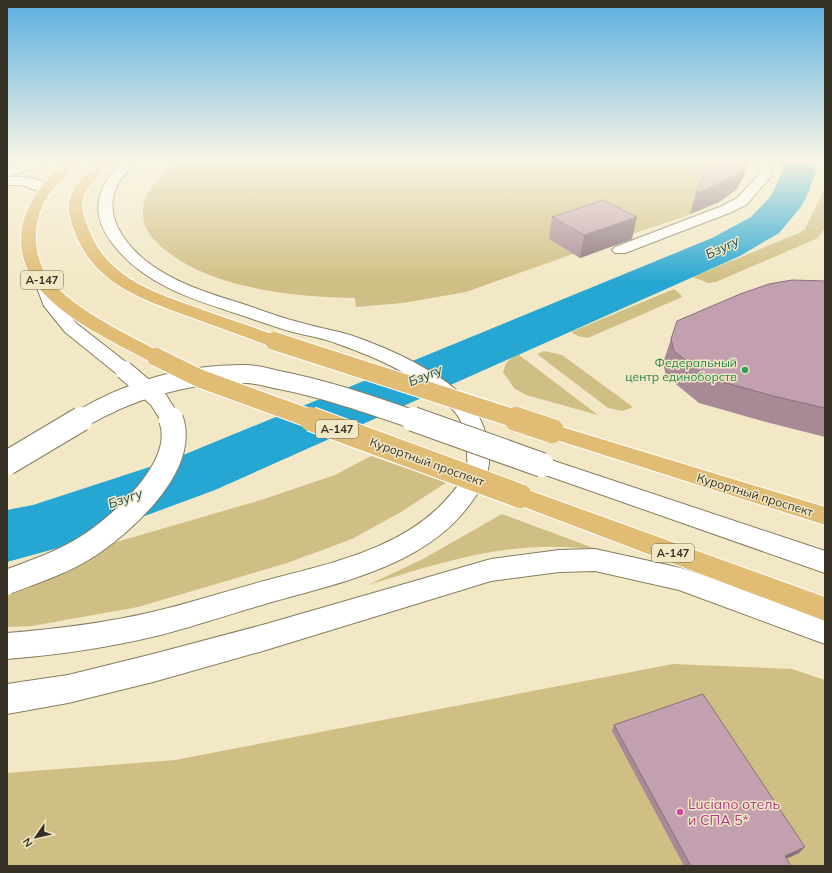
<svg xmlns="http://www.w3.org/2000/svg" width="832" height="873" font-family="Mulish,sans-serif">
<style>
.green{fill:#d0bf84}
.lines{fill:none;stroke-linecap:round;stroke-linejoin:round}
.river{fill:#26a6d2;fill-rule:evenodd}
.minor-casing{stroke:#867d5f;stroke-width:2}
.secondary-casing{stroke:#867d5f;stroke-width:2}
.primary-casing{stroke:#fff;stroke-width:2}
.minor{fill:#fff;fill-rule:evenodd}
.secondary{fill:#fff;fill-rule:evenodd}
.primary{fill:#e1bc74;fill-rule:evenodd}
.secondary-bridge-far1-casing{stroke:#867d5f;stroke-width:20;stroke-linecap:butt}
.secondary-bridge-casing{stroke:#867d5f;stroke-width:26;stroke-linecap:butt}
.primary-bridge-far1-casing{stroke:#fff;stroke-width:20;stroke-linecap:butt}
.primary-bridge-casing{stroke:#fff;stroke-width:26;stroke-linecap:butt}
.secondary-bridge-far1{stroke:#fff;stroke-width:18}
.secondary-bridge{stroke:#fff;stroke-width:24}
.primary-bridge-far1{stroke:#e1bc74;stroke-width:18}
.primary-bridge{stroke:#e1bc74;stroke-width:24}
.wall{fill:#a88a96}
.shaded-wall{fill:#88707a}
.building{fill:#c3a0af;stroke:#88707a}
.leisure-dot{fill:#2e9e5b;stroke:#f2e8c6;stroke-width:1.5}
.hotel-dot{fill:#d1479c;stroke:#f2e8c6;stroke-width:1.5}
.labels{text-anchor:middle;stroke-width:3;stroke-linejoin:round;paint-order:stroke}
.shield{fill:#f2e8c6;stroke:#6e6855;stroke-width:1}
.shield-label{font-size:11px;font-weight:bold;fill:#353124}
.leisure-label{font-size:12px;fill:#27864d;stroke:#f2e8c6;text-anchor:end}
.street-label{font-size:12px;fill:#353124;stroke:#f2e8c6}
.water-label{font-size:13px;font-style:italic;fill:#17485b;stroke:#f2e8c6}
.near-hotel-label{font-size:14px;fill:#b23c85;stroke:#f2e8c6;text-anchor:start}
</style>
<rect width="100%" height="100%" fill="#f2e8c6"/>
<g class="green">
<path d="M182,160H743C743,171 743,180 736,189C722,208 651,227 626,236L632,239L580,258L573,254L466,292L403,303L356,307L355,298C295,297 212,289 164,249C153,240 143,229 143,214C142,190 163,171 182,160Z"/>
<polygon points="825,188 825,228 818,238 716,282 708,283 693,277 799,233 805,229"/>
<polygon points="674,289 681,295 682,297 588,338 578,336 571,332"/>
<polygon points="544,351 562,355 633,407 623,411 608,408 537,354"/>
<path d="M519,355L598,415L526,395L514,388L503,372C506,361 509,359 519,355Z"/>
<polygon points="371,456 447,482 401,512 352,539 287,563 138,607 32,626 7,627 7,596 53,578 113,543 261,500 335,475"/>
<path d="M502,514L599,550C515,538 448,560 368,585L423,559Z"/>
<polygon points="673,664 792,669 825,680 825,866 7,866 7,773 175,760"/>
</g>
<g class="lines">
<polygon class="river" points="782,160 814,160 816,172 805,200 800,208 779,233 740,256 215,490 58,548 7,562 7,510 33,505 171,460 712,238 751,217 771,196 782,172"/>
<defs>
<g id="minor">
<polygon points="33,160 50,160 48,163 7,177 7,169"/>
<polygon points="756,160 768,160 772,175 747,204 732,212 625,253 615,253 612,250 615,247 722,206 737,198 760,174"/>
<path d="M7,177C20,176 44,177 52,189L50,192H40L22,185H7Z"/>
</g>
<g id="secondary">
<path d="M123,160H136C130,169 122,176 117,186C103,215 124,243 146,261C173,282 207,293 240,303C261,310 281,318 302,323C318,328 334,330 350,335C388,348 430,367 460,393C479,410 488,431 489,456C490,473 483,486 473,500C426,568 336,583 262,605C226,615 190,628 152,637C105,648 56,655 7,659V633C56,629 105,623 152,612C190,603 227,591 264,581C329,563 405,550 451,494C457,487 465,478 467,468C468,463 467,457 467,452C467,438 464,423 455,412C430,381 376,357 338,344C324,338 308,336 293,332C274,327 256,320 238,314C191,299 143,284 112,243C88,211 98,187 123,160Z"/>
<polygon points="43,278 49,279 61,305 77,324 131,366 134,370 131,374 124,376 117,374 65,332 44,306 35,283 37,279"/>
<polygon points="542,457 825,551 825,573 534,471 531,465 534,459"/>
<polygon points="595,549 681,568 825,618 825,644 679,590 595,571 559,572 491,581 266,650 153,682 68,703 7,714 7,684 68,675 153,654 266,624 491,559 559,550"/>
</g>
<g id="primary">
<path d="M67,160H80C68,177 51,186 42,207C32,230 34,260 50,280C72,308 131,337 163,353L166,357L163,361L156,363L149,361C113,342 64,319 38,287C31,279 27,269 24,260C12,219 38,186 67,160Z"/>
<path d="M99,160H112C104,172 89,182 84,196C80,206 84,216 87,225C106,279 154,292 203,310C229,319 255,328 281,337L283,341L281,345L274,347L267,345C242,336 216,326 190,317C141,299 91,283 73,227C70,217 66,206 71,195C77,181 89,171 99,160Z"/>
<polygon points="552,424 825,507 825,525 544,436 541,431 544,426"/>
<polygon points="520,487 825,597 825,621 511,502 508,496 511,490"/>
</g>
</defs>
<use href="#minor" class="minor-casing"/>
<use href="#secondary" class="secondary-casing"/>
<use href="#primary" class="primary-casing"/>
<use href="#minor" class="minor"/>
<use href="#secondary" class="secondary"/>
<use href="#primary" class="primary"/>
<defs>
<g id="secondary-bridge-far1">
<polyline points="124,370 158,399 171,420"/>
<path d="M79,420C130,390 187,373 246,374C257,374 268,378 279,380C326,389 371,405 415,420"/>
</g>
<g id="secondary-bridge">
<polyline points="413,419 542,465"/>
<polyline points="7,463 81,419"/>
<path d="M7,582C33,572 61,563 85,548C120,526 188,467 171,419"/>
</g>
<g id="primary-bridge-far1">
<polyline points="274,341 519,420"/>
<polyline points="156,357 201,379 314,420"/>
</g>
<g id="primary-bridge">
<polyline points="311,419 520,496"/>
<polyline points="516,419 552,431"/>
</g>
</defs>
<use href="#secondary-bridge-far1" class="secondary-bridge-far1-casing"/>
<use href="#secondary-bridge" class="secondary-bridge-casing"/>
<use href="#primary-bridge-far1" class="primary-bridge-far1-casing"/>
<use href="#primary-bridge" class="primary-bridge-casing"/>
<use href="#secondary-bridge-far1" class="secondary-bridge-far1"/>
<use href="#secondary-bridge" class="secondary-bridge"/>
<use href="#primary-bridge-far1" class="primary-bridge-far1"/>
<use href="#primary-bridge" class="primary-bridge"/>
</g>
<g class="wall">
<polygon points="552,217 632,239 580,258 549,239"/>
<polygon points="825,281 825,437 766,422 699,403 666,376 663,363 671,339"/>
<polygon points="614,725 799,853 786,859 791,866 684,866 612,731"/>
</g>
<g class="shaded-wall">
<polygon points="748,160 743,178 736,190 719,202 690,214 696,193"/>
<polygon points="637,217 632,239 580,258 584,235"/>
<polygon points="805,847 799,853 779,862 785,856"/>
</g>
<g class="building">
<polygon points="709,160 748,160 742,170 725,181 696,193"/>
<polygon points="603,200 637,217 584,235 552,217"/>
<polygon points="792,280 825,281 825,408 777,397 708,378 674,351 671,339 677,321 740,294 769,284"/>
<polygon points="703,694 805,847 785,856 791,866 691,866 614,725"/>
</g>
<linearGradient id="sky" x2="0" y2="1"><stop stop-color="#5aaedf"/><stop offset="0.57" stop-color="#f9f5e5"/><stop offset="1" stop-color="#f9f5e5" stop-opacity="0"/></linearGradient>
<rect width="832" height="282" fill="url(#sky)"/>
<circle class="leisure-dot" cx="745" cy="370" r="4"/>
<circle class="hotel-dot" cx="680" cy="812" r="4"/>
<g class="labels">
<g class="shield">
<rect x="21" y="271" width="42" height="18" rx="3"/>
<rect x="316" y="420" width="42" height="18" rx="3"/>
<rect x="652" y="544" width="42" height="18" rx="3"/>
</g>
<g class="shield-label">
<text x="42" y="284">А-147</text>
<text x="337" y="433">А-147</text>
<text x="673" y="557">А-147</text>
</g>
<g class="leisure-label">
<text x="737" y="367">Федеральный<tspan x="737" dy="14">центр единоборств</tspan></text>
</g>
<g class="street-label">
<text transform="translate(427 462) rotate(20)" y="4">Курортный проспект</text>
<text transform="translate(755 495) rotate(17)" y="4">Курортный проспект</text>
</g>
<g class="water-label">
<text transform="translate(722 247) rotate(-26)" y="5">Бзугу</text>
<text transform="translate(425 375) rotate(-23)" y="5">Бзугу</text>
<text transform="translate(125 498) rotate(-19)" y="5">Бзугу</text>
</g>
<g class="near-hotel-label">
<text x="688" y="809">Luciano отель<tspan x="688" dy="16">и СПА 5*</tspan></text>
</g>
</g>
<rect width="832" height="873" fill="none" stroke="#353124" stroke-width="16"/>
<g transform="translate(36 837) rotate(236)" stroke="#f2e8c6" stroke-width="3" paint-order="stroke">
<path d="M0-3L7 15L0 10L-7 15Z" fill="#353124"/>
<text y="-6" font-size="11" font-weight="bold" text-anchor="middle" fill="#353124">N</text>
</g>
</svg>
